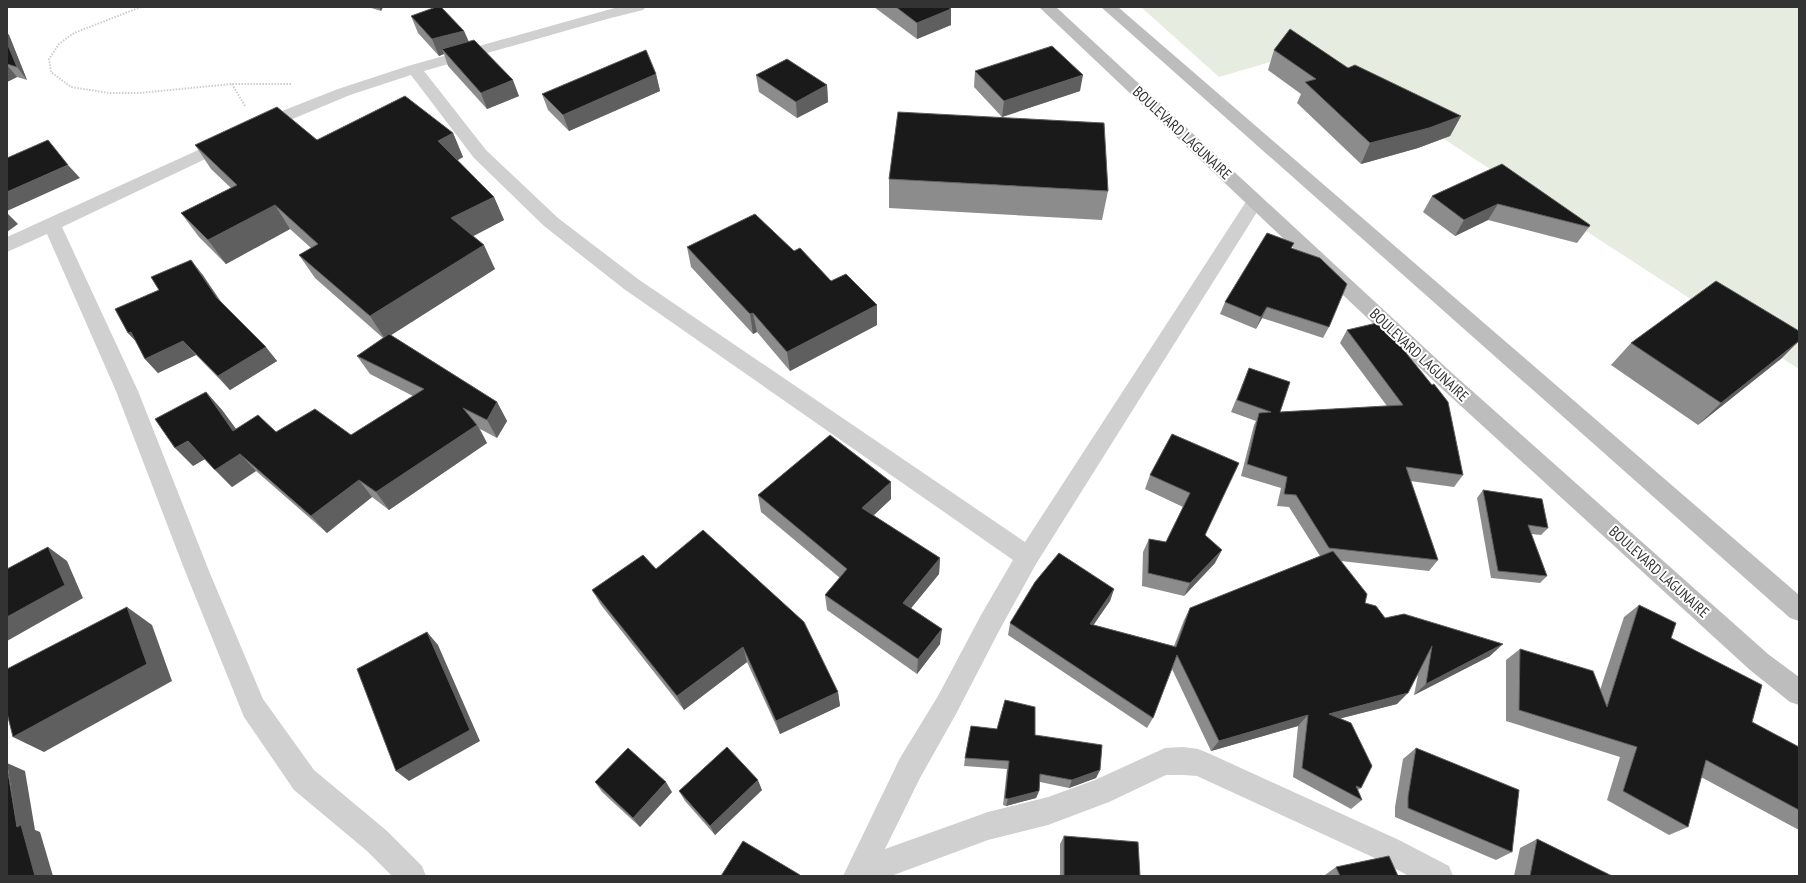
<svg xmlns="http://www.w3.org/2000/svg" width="1806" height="883" font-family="'PT Sans Narrow',sans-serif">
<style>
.green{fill:#e6ecdf}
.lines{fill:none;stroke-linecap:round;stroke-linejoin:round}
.path{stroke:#cdcdcd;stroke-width:2;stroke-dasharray:1.5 1.5;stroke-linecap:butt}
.minor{fill:#d0d0d0;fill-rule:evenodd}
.secondary{fill:#bdbdbd;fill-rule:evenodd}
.wall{fill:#8c8c8c}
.shaded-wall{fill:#5f5f5f}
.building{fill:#1a1a1a;stroke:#5f5f5f}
.labels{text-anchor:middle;stroke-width:4;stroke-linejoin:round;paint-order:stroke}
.street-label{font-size:15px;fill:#333;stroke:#fff}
</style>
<rect width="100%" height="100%" fill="#fff"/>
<polygon class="green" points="1141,7 1799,7 1799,369 1308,51 1219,77"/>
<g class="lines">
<g class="path">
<polyline points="141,7 74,33 59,44 49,59 51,72 71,87 109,93 139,93 232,84 292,84"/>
<polyline points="232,84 245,106"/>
</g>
<g class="minor">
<polygon points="618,7 646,7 643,10 607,19 424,71 486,150 558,218 638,279 1025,542 1249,197 1255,195 1261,197 1264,201 1036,564 999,631 956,714 920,778 885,849 988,812 1048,797 1095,780 1165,748 1183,747 1198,749 1208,753 1399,840 1449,866 1453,876 1409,876 1379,860 1197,776 1183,775 1166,775 1109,802 1048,825 988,840 891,876 843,876 900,758 938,696 981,615 1013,560 624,289 544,226 474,158 411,75 350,95 266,130 260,131 254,130 252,126 254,122 338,89 408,66"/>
<polygon points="229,136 235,137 238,141 235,145 62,227 138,391 209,571 263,699 314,770 387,831 422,866 426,876 392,876 367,851 294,790 244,717 185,571 116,391 47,234 7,252 7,237"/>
</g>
<g class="secondary">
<polygon points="1039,7 1056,7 1452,373 1768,654 1799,677 1799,705 1790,702 1750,670 1438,385"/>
<polygon points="1101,7 1118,7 1799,595 1799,621 1790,618"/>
</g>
</g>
<g class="wall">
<polygon points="368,7 383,7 381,11"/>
<polygon points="874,7 948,7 951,9 951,25 917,39"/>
<polygon points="411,16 464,31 469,42 519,96 487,109 448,66 444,54 439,56 418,33"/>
<polygon points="7,33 9,35 27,80 17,77 7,82"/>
<polygon points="1274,50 1348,68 1461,116 1450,136 1418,148 1361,164 1297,103 1301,94 1268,70"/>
<polygon points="975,71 1080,91 1002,117 974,87"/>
<polygon points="656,74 660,91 569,131 548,110 542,94"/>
<polygon points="756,75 827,85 828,102 797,118 759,92"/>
<polygon points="453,133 463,157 458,160 494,197 504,220 473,236 495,269 391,335 497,402 507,421 497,438 480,429 487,443 389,510 372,497 327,533 256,471 232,487 205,459 193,466 206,392 222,410 236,429 276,432 351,435 413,396 370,374 357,356 383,338 315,278 299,255 311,248 290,229 226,264 199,237 181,213 231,188 211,169 195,145"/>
<polygon points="1502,164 1589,227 1577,243 1488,220 1455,236 1423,212 1432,196"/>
<polygon points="889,179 1108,191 1102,220 889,208"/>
<polygon points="1294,243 1291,249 1329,327 1323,338 1262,318 1256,329 1220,314 1225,302"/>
<polygon points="687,247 794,251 831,281 877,305 877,325 790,371 757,332 753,334 691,267"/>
<polygon points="202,274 222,303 277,361 230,390 196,355 158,373 145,359 136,341 128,333"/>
<polygon points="1347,330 1463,475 1454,487 1410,481 1438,560 1429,571 1341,561 1365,603 1385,618 1490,656 1414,695 1418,675 1397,704 1341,718 1361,788 1358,790 1362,800 1351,809 1293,777 1298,726 1211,751 1172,669 1153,718 1147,728 1008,635 1010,623 1114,589 1110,601 1093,625 1174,646 1184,620 1190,608 1320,556 1289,507 1277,506 1281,488 1241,476 1254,425 1256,421 1231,412 1249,368 1280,412 1387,406 1340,343"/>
<polygon points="1631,343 1782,358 1698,425 1611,365"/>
<polygon points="1172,434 1215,563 1184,596 1142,586 1143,552 1149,539 1166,542 1183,507 1145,489 1150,475"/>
<polygon points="891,482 891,499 873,516 940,558 939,574 911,608 940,644 917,674 827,610 825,595 840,578 761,512 758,495"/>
<polygon points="1483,490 1548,528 1541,535 1531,534 1547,576 1540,583 1491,578 1477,498"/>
<polygon points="656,569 838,692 840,706 780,734 747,662 684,710 601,605 592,590"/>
<polygon points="1639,605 1752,722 1799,747 1799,830 1701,777 1688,827 1669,835 1607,800 1620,757 1506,721 1506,660 1520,649 1600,690 1624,617"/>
<polygon points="1035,735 1100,770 1096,778 1069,788 1040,782 1039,791 1036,798 1006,806 1003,805 1007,769 964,766 965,758"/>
<polygon points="1416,748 1512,852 1496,860 1395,817 1395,807 1403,759"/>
<polygon points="595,782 672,792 640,827 602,792"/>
<polygon points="762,790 715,835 685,801 679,791"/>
<polygon points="1064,836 1140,876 1060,876 1060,844"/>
<polygon points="1537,839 1612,876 1514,876 1520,848"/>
<polygon points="1336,867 1398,876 1325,876 1325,875"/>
</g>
<g class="shaded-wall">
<polygon points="379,7 383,7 381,11"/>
<polygon points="951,9 951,25 917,39 917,23"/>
<polygon points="464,31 471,47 442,49 444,54 439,56 432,39"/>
<polygon points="7,33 9,35 27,80 17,67 7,43"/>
<polygon points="7,65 17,77 7,82"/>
<polygon points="656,74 660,91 569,131 563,115"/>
<polygon points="1083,75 1080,91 1002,117 1004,101"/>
<polygon points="513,80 519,96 487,109 481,93"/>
<polygon points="827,85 828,102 797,118 796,102"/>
<polygon points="1461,116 1450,136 1418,148 1361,164 1370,143"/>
<polygon points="453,133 463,157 449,165 438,141"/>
<polygon points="68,165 80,178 7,211 7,192"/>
<polygon points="494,197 504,220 462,242 451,218"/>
<polygon points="1498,204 1488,220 1455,236 1464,220"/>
<polygon points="275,205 290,229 226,264 208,240"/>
<polygon points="7,213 18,224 7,232"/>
<polygon points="484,245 495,269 385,339 370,316"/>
<polygon points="191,260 202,274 228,313 217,298"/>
<polygon points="877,305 877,325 790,371 787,352"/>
<polygon points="1267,307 1262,318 1256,329 1261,317"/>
<polygon points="753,313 757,332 753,334 750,314"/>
<polygon points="131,332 141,347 128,333"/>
<polygon points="183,341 196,355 158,373 145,359"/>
<polygon points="1799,341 1782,358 1698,425 1721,403"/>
<polygon points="266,347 277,361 230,390 218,376"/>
<polygon points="206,392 222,410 250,448 233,431"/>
<polygon points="497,402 507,421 497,438 487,420"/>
<polygon points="477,425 487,443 389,510 376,492"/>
<polygon points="188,441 205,459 193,466 175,448"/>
<polygon points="240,454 256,471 232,487 215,470"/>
<polygon points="359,480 372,497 327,533 311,516"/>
<polygon points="891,482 891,499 863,525 862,508"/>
<polygon points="48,547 67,561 83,598 7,641 7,617"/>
<polygon points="1222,550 1215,563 1184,596 1190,583"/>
<polygon points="940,558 939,574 903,618 903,603"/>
<polygon points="1114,589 1110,601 1086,636 1090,624"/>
<polygon points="127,607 152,625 172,681 44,752 13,737"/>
<polygon points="942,629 940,644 917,674 918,659"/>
<polygon points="427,632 438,645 480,741 409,781 396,771"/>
<polygon points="1503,644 1490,656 1414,695 1426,684"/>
<polygon points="743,647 747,662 684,710 677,696"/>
<polygon points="838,692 840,706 780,734 776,721"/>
<polygon points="1408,693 1397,704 1319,724 1329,714"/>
<polygon points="1308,715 1298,726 1211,751 1219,741"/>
<polygon points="7,763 25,771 35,830 40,832 53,876 35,876 17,827"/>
<polygon points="1100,770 1096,778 1069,788 1072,780"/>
<polygon points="758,780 762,790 715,835 710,826"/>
<polygon points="666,782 672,792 640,827 633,818"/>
<polygon points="1039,791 1036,798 1006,806 1008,799"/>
</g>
<g class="building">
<polygon points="436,7 441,7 464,31 432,39 411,16"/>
<polygon points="896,7 948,7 951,9 917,23"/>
<polygon points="1290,29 1348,68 1355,65 1461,116 1429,128 1370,143 1305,82 1316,79 1274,50"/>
<polygon points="474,40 513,80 481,93 442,49"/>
<polygon points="7,43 17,67 7,64"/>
<polygon points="1052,46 1083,75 1004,101 975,71"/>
<polygon points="646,50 656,74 563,115 542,94"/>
<polygon points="787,59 827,85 796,102 756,75"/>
<polygon points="405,96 453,133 438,141 494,197 451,218 484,245 370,316 299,255 318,244 275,205 208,240 181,213 237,185 195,145 277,107 317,140"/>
<polygon points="898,112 1104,123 1108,191 889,179"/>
<polygon points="48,140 68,165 7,192 7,158"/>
<polygon points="1502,164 1590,225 1589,227 1498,204 1464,220 1432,196"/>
<polygon points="755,214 794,251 800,248 831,281 846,274 877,305 787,352 753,313 750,314 687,247"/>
<polygon points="1267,233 1294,243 1291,248 1320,258 1347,284 1329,327 1267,307 1261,317 1225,302"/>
<polygon points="191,260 217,298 266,347 218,376 183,341 145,359 131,332 128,333 115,309 159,290 151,277"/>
<polygon points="1716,281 1799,331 1799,341 1721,403 1631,343"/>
<polygon points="1381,322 1432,385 1434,384 1448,402 1463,475 1406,467 1438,560 1329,548 1296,495 1284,494 1287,477 1247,464 1259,413 1271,412 1237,400 1249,368 1290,382 1280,412 1403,405 1347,330"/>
<polygon points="389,334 497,402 487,420 463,408 477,425 376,492 359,480 311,516 240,454 215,470 188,441 175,448 155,419 206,392 233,431 258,415 276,432 315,409 351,435 424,389 357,356"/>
<polygon points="1172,434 1239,463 1205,535 1222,550 1190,583 1148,573 1149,539 1166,542 1190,493 1150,475"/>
<polygon points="830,435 891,482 862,508 940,558 903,603 942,629 918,659 825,595 847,569 758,495"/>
<polygon points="1483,490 1542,499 1548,528 1528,525 1547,576 1498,571"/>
<polygon points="703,530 804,622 838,692 776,721 743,647 677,696 592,590 643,555 656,569"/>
<polygon points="48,547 65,585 7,617 7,569"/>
<polygon points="1333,551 1367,594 1365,603 1376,606 1385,618 1404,614 1503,644 1426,684 1432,646 1408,693 1329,714 1351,723 1372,766 1361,788 1356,786 1362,800 1302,768 1308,715 1219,741 1177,655 1153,718 1010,623 1035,582 1059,553 1114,589 1090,624 1176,647 1190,608"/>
<polygon points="1639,605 1676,623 1671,638 1762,685 1752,722 1799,747 1799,810 1706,760 1688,827 1623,791 1637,747 1519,710 1520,649 1593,671 1607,707"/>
<polygon points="127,607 147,664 13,737 7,713 7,669"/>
<polygon points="427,632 470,730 396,771 357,669"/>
<polygon points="1005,700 1035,707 1035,735 1102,745 1100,770 1072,780 1040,774 1039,791 1008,799 1005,798 1009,761 965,758 971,726 997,729"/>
<polygon points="727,747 758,780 710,826 679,791"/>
<polygon points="628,748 666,782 633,818 595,782"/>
<polygon points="1416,748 1519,790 1512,852 1408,808 1408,797"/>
<polygon points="7,766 17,827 21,825 35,876 7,876"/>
<polygon points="1064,836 1138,842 1140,876 1064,876"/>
<polygon points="1537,839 1612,876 1530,876"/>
<polygon points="743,841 800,875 800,876 721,876"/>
<polygon points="1389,856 1398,876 1340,876 1336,867"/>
</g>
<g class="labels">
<g class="street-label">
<text transform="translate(1182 133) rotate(43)" y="5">BOULEVARD LAGUNAIRE</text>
<text transform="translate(1419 355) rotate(43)" y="5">BOULEVARD LAGUNAIRE</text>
<text transform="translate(1659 572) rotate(42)" y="5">BOULEVARD LAGUNAIRE</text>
</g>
</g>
<rect width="1806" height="883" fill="none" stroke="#333333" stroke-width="16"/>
</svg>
